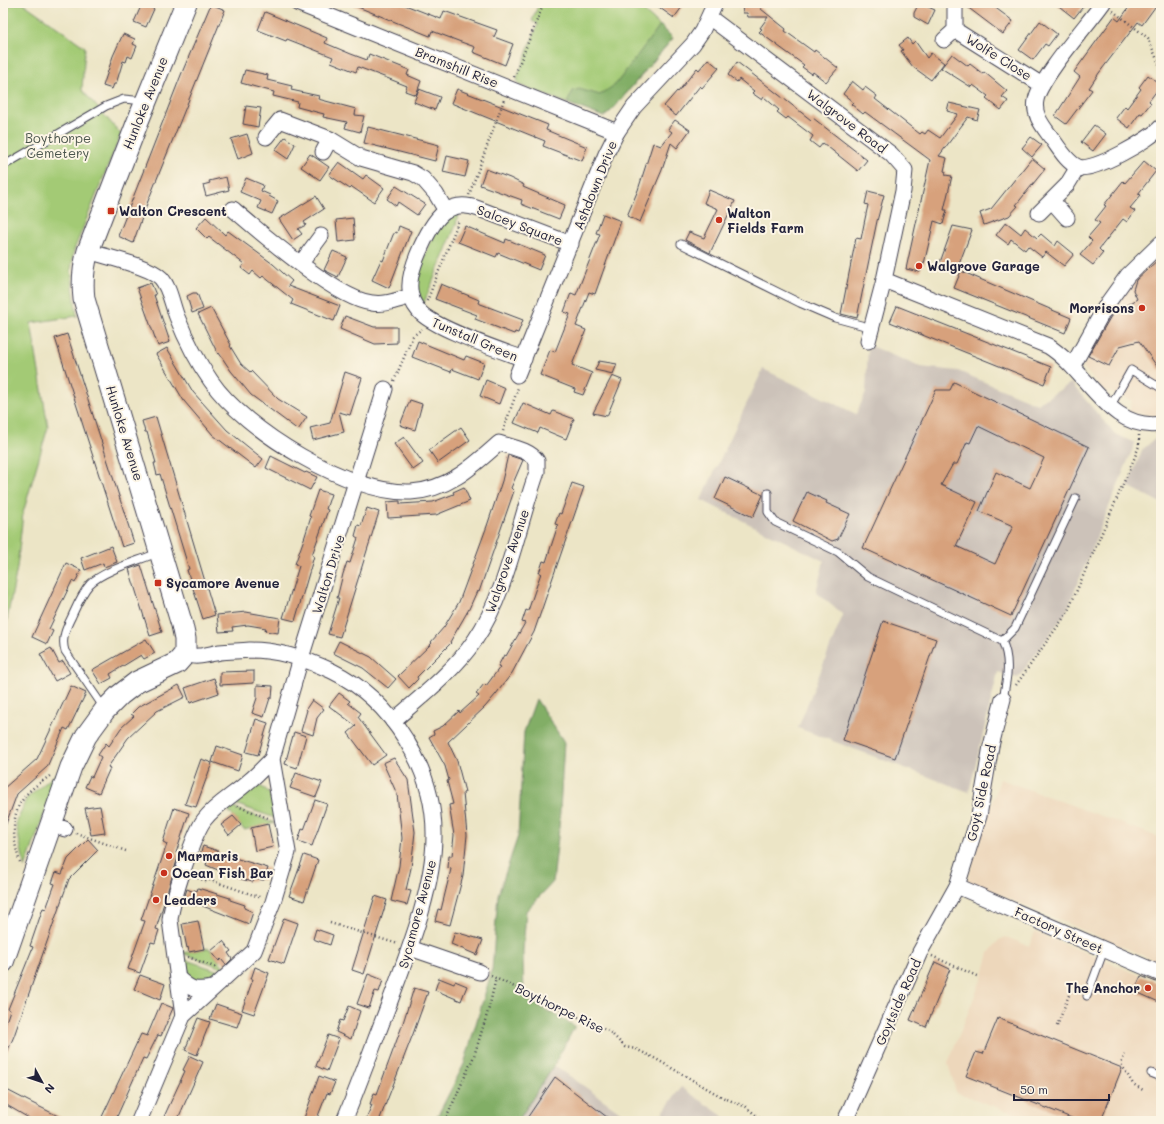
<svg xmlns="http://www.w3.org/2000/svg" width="1164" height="1124" font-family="Mali,sans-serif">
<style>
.built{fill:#edd7bb}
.industrial{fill:#ccc2b9}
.green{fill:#a3ca75;stroke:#627658}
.forest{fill:#82ae66;stroke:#526850}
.building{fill:#d7a17c;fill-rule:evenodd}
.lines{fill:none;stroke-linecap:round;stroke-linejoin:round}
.lane-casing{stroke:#403f50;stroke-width:9}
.street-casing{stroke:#403f50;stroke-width:17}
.secondary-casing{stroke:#403f50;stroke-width:23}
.path{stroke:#403f50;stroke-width:2.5;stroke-dasharray:1 3;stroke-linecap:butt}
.lane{stroke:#fff;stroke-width:7}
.street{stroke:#fff;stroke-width:15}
.secondary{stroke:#fff;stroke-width:21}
.poi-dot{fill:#c8321e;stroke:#fcf5e5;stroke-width:1.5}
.labels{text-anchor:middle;stroke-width:4;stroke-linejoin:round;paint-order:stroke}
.street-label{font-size:13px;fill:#22223b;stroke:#fcf5e5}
.park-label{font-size:13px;fill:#49544c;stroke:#fcf5e5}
.poi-label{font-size:13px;font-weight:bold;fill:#22223b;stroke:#fcf5e5;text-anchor:start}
</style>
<rect width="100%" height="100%" fill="#fcf5e5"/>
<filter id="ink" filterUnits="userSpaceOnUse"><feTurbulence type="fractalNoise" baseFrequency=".025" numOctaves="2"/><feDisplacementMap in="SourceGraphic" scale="8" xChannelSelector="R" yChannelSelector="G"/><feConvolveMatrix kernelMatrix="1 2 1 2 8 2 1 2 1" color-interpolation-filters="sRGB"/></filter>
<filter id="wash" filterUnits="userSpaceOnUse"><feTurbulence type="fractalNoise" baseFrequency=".012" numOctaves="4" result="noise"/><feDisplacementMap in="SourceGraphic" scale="16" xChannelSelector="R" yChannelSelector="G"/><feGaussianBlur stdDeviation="0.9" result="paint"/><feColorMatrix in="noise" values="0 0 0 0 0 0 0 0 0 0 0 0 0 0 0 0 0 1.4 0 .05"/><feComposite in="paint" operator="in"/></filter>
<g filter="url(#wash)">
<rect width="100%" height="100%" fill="#ece5c6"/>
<g class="built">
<polygon points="1161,257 1161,416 1157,416 1129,412 1132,401 1102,389 1083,367 1110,316 1138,274"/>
<polygon points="1000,779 1161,838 1161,963 967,881"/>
<polygon points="1035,932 1161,984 1161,1121 1034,1121 956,1092 948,1063 983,975 989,953 999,940 1006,937 1029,946"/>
</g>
<g class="industrial">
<polygon points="868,345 920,367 958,371 1037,404 1071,383 1115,434 1135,443 1066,612 1018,678 998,672 969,792 798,728 843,615 816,592 824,561 701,500 763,369 856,414 866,393"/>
<polygon points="1161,436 1161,503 1128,486 1142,450 1156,438"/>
<polygon points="554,1065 633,1121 518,1121"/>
<polygon points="681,1087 730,1121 657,1121"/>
</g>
<g class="green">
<polygon points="18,3 23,3 85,47 82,90 121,134 74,250 71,270 77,316 31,323 48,427 23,513 17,568 3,640 3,6"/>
<polygon points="539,3 635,3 673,38 613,109 604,117 519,85 517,78 538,24 532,21"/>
<polygon points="458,214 456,225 423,305 417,287 420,268 437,226 446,218"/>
<polygon points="57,773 59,773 25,868 16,824 26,799"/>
<path d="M256,786C273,787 274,806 278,819L232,803L248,790Z"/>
<polygon points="232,807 275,823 244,830 228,810"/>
<polygon points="209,948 224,967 223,968 182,953"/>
<polygon points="180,958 222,972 211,982 200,987 185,977"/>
</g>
<g class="forest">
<polygon points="660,25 673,38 613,109 604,117 567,103 573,91 579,89 600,95 616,84"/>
<polygon points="536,699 564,742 559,828 553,882 526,911 523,952 524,998 575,1026 554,1065 518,1121 435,1121 464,1064 492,970 498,895 518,836 524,732"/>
</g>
<g id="blocks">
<g class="building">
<polygon points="348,3 400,3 441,19 444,11 497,30 494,37 513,44 505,65 473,52 475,47 461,42 432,31 430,36"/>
<polygon points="653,3 685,3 674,18"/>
<polygon points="742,3 761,3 761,9 786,29 785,31 814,52 815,50 838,68 826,82 813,72 812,74 802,67 804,65 759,32 762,29 760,28 768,17 748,17 747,13 743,13"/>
<polygon points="919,3 935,10 928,25 914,17 914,13"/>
<polygon points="962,3 989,3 1013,21 1003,34"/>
<polygon points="1055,3 1086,3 1074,18"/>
<polygon points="1132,3 1158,3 1142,25 1138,22 1099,73 1089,88 1092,90 1066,124 1055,116 1080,77 1074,72 1114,17 1119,21"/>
<polygon points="142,4 154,9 146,27 134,22"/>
<polygon points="211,4 225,10 148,201 133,243 118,236 181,75"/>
<polygon points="265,12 327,38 325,43 351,54 367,60 369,54 409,70 407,75 421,81 416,95 405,91 407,86 392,80 358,67 356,72 331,62 333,57 287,39 286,41 258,30"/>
<polygon points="1040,21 1057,34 1048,46 1045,44 1033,60 1019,50"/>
<polygon points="123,34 135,39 133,44 137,46 132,58 128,56 126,62 123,61 116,84 114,84 112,89 103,86 113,56"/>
<polygon points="908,38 912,44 915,41 927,58 931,53 944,63 931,80 913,67 901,51 903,50 899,45"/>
<polygon points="952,54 968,66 970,64 983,74 984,72 1007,91 1002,97 1008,101 1001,110 986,98 988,96 973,85 971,87 941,68"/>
<polygon points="708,59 719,68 702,88 700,86 676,116 664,106 677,91 678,92 697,68 699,70"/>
<polygon points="737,62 811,120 813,118 867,160 858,171 823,143 819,148 810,141 813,136 788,117 786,119 777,112 779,110 764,97 762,100 752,93 754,91 739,79 737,82 728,75"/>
<polygon points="245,70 268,75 267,80 292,86 291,90 319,96 318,99 356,109 355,115 364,116 360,132 345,128 347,122 323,117 324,114 297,107 298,102 273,96 274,92 241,83"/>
<polygon points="1148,75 1161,85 1149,101 1151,103 1142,114 1140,113 1129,128 1116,118 1125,106 1127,108 1141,89 1139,87"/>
<polygon points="852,81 863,90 865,87 877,96 875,99 920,134 922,132 925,134 928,130 940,138 958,114 947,111 949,103 980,110 977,120 968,117 939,156 947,158 944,171 946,172 945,175 952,176 944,210 947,210 943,224 934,221 924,264 922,264 920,272 906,269 930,160 865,112 863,114 851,104 853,102 843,94"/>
<polygon points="419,89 440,97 435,110 414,102"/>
<polygon points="457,89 548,125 546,130 587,147 582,161 543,146 545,141 451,103"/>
<polygon points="246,106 261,108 258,127 243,124"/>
<polygon points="675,120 690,130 677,148 671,143 662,170 640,222 627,216 638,190 653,143 661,146 672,132 668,129"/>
<polygon points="1094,125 1106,134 1093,151 1081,142"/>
<polygon points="368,127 439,145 435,161 364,143"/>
<polygon points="247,134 253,153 238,159 231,139"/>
<polygon points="285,137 295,144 288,159 275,150"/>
<polygon points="1031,137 1042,145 1032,157 1022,148"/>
<polygon points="310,154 329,167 320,180 301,167"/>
<polygon points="447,156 469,161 465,177 443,172"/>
<polygon points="1032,158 1045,169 1016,205 1018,206 1009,216 984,225 980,213 991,209"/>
<polygon points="1144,161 1156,171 1138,194 1141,195 1130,208 1135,211 1127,222 1123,219 1099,249 1103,253 1093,265 1080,255 1092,241 1088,237 1100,223 1095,220 1106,206 1104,205 1123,181 1125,183"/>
<polygon points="339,162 363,179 366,175 384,188 374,202 352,187 350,189 329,175"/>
<polygon points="486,169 510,178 524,185 523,187 565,205 559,219 521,204 522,200 480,185"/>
<polygon points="226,177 229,190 206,196 203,185 210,183 209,181"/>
<polygon points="246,178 263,185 261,191 270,195 269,196 278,201 272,214 258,208 261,201 240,192"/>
<polygon points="396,186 425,204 417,215 398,202 396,206 387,199"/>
<polygon points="709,190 735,201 710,253 685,240 689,232 704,238 718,209 704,203"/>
<polygon points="868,191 884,195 877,221 857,318 841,314 856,238 861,239 865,219 868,205 865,204"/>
<polygon points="316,196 324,209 304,222 306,225 298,229 302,234 293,240 279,219"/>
<polygon points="603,214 621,221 595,294 589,292 576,326 586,330 572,365 592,373 583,395 574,392 575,389 540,375 550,350 555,352 570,314 564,312 571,293 576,295 600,234 596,233"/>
<polygon points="206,217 225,235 228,231 273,264 292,281 288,286 340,306 334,321 291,304 293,300 263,276 261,278 253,271 250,275 241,268 244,264 209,237 207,239 196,228"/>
<polygon points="353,218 355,240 338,242 336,220"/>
<polygon points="1006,222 1021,234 1025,228 1037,238 1041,234 1055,246 1058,241 1074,254 1064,266 1046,252 1042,257 1028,246 1025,250 1011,239 1008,244 996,235"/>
<polygon points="399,226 411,231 389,288 372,280 381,260 383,261 393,235 395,232 397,233"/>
<polygon points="465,226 505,243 506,239 545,255 539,270 498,253 496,257 458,242"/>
<polygon points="953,226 972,230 956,272 938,268"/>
<polygon points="333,251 347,257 338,277 324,270"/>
<polygon points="1161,257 1161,372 1139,341 1120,346 1109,366 1088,356 1111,316 1137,299 1133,290 1136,280"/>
<polygon points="961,271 1071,318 1065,333 954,288"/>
<polygon points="151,283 156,295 154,295 170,342 158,346 137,288"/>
<polygon points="441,284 479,300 478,303 523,320 518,333 515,332 514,334 475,319 477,315 435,299"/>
<polygon points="193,293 197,293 203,309 192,313 187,296"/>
<polygon points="897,306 1051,367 1044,384 890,322"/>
<polygon points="211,308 231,345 230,346 241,364 250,372 251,371 278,399 307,417 298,430 251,395 231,371 219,353 218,354 198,314"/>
<polygon points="345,316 374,327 397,327 397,343 375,344 340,329"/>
<polygon points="67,334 134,543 122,547 55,338"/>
<polygon points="418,341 464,360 466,356 484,363 478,379 452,369 451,372 412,357"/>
<polygon points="167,348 193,392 227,430 263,459 256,468 213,435 184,401 156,354"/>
<polygon points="599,361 617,364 613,374 595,370"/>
<polygon points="345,372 362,378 350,415 339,412 344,432 313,440 310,428 330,423"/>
<polygon points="612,376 622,380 607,416 593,413"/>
<polygon points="486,380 505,388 499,404 480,396"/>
<path d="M954,382L1089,447L1011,616L863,548L936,390H950ZM978,426L1044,458L1030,488L996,472L979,511L1013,526L995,564L956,546L977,502L941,485L953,464H957L967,442L970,443Z"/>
<polygon points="410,400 422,404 415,430 400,425"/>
<polygon points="523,403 551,415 553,411 574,419 566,439 540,428 538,433 514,423"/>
<polygon points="156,417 215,615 203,619 187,570 189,569 160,474 157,475 154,463 156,463 147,432 145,432 142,421"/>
<polygon points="461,427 470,440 438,463 429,450"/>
<polygon points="404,437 423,463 413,470 394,444"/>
<polygon points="508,455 523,460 511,488 514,491 479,592 477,591 469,609 450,642 451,643 417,677 418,679 409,688 398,676 432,643 431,642 444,627 459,602 487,526 502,481"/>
<polygon points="271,456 305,473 306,472 317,477 310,490 266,468"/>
<polygon points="725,477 763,495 753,517 715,499"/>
<polygon points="572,483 584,487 534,632 512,673 496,694 485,707 448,742 457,761 465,792 463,793 467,835 463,876 450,925 435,921 438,909 441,910 451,869 448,868 449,856 452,856 454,835 449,805 453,804 447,781 449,780 445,766 429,737 434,734 433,731 443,726 459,711 460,713 479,696 476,694 484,684 486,686 500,667 498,666 504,655 506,656 525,623 522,622 526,610 528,611 541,573 539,573 543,561 546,562 558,525 555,524 559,513 561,514"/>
<polygon points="464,487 470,501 436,515 388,518 387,502 400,501 400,504 433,502 454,494 453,492"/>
<polygon points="318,490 331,494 326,509 328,510 312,555 314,556 295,621 283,618 299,566 295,564 305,536 311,517 309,516"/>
<polygon points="807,492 827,501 826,503 850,514 838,539 832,541 793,521"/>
<polygon points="367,508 379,512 340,637 328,634 339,598 337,598 343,574 347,562 350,563 358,538 355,536 358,525 361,526"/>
<polygon points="111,546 117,562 104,567 103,563 85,570 81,558"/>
<polygon points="66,563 81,570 75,583 72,581 49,629 53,631 47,644 32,637"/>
<polygon points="141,565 162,632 150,636 129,569"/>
<polygon points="246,612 280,618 278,633 265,631 266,628 248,625 232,627 233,631 219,632 217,615"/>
<polygon points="883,621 936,639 895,758 843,740"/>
<polygon points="146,639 155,653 144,659 141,655 110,674 112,678 101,684 92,670"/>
<polygon points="339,641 371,657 396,679 388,688 363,668 333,653"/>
<polygon points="51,648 59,663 63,661 70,673 55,681 40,654"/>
<polygon points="254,671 254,683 220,685 220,672"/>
<polygon points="214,678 219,693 190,703 185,688"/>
<polygon points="179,685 185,697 157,711 128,738 108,767 110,768 99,793 85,787 90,776 92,777 101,757 98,755 106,743 109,746 121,728 134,716 131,714 138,707"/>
<polygon points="257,685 273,686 272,698 270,698 264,717 252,713 257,698"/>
<polygon points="71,686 86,693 68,730 64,728 47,767 17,794 4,829 3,829 3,789 37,759"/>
<polygon points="339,693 350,701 348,703 361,713 358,717 386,755 372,765 348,733 356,726 329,706"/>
<polygon points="312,700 324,709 317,718 313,735 301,731 307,710 306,709"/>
<polygon points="256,719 268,723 258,755 246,752"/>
<polygon points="294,732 306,736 297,768 285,764"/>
<polygon points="217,746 243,755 238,771 212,762"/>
<polygon points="394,758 408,780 415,832 411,868 406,890 411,891 407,905 391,901 399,866 402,838 397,794 383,763"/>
<polygon points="201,759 212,763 196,807 185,804"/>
<polygon points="296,773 322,782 316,797 290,788"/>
<polygon points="315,800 327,804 312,846 298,841 302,829 304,830"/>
<polygon points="100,806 105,833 91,835 85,808"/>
<polygon points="174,808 189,813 176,853 179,854 156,929 159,930 155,943 151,942 140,973 128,969 145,921 141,920 167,844 163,842"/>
<polygon points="233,816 241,825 229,835 221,825"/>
<polygon points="268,824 273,847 255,851 251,828"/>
<polygon points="88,839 98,850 69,879 14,1036 3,1062 3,1031 10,1010 8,1009 33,947 30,946 43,908 46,909 55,884 52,883 56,872 62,874 68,859"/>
<polygon points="203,846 218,851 218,853 268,868 264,880 254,879 253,882 237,878 206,865 207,862 199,857"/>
<polygon points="304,855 318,860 304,901 289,896"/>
<polygon points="198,888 230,898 230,900 245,905 244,908 253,912 249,924 195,903 196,906 183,901 187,889 194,892 194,890 197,891"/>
<polygon points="375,896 387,900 364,974 352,970"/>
<polygon points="284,918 298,923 284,964 269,959"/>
<polygon points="198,921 204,949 189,952 188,947 187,948 182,924"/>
<polygon points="316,929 333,935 330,945 313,939"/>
<polygon points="455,932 483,940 477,955 451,944"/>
<polygon points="223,941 231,951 228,953 232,959 226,965 221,959 219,961 211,951"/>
<polygon points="935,962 950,969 926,1027 910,1020"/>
<polygon points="255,967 269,973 254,1014 242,1010 253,979 251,979"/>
<polygon points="368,974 383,980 379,992 375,991 369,1008 357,1004"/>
<polygon points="140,975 165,984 160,1000 134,989"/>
<polygon points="1141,976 1161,984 1161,1003 1134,991"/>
<polygon points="439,978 454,984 455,981 467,986 461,1001 435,990"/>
<polygon points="414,988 428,992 413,1034 379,1121 365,1121 372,1105 370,1104 374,1093 377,1094 402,1026"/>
<polygon points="161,1003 173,1008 161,1036 158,1035 146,1059 143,1058 115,1121 100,1121 141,1034 147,1036"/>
<polygon points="216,1004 242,1013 237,1027 210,1019"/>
<polygon points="349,1006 360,1011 351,1039 336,1032 340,1020 343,1021"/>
<polygon points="198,1018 210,1022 197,1055 185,1050"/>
<polygon points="998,1018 1122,1068 1101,1121 1079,1121 966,1076 976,1052 983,1054"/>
<polygon points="328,1035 339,1039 327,1071 316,1066"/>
<polygon points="190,1056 203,1062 177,1121 162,1121 185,1071 183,1070"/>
<polygon points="319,1076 335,1082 330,1094 327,1093 316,1121 303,1121"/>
<polygon points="555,1077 612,1121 525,1121"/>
<polygon points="3,1088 28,1101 68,1121 34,1121 3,1103"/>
</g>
</g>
</g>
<g filter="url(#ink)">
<use href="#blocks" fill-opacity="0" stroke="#403f50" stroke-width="1"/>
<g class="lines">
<defs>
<g id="lane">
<polyline points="3,166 106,106 124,99 144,101"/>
<polyline points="681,244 800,303 835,318 872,328"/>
<polyline points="1110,407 1131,370 1161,388"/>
<path d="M768,493V512L775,522L838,552L868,577L1002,641C1011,660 1007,679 1003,699"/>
<polyline points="1002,641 1015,628 1076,498"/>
<path d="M104,708L65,651C61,638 66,628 72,616C77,605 82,593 90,584C104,570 139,561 157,553"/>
<polyline points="1087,996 1104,950"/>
<polyline points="1151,1073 1161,1077"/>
</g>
<g id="street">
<polyline points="297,3 617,132"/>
<path d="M1103,3C1088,24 1040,78 1036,100C1033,114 1042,125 1050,136C1058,146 1066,162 1078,167C1092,173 1151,139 1161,127"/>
<path d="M709,17L891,154L905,170L903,191L884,280L1048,346C1088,371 1109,432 1161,424"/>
<polyline points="955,30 1042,85"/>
<polyline points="944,40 955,30 955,8"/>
<polyline points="266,137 280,120 330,139 361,158 413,173 423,179 436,194 446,211"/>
<polyline points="323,152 330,139"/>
<polyline points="1052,201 1067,218"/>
<path d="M233,209C261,233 338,300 372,303C385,305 398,300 411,296"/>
<polyline points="1039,213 1067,185 1078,167"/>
<path d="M88,251C106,257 149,266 161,278C170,288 172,305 177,317C186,340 197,361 211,381C244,430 351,495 411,492C448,490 473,466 499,443C511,447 530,450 537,461V472C518,525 507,593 475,640C454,671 421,697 393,721"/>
<polyline points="301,263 321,236"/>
<polyline points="868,341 884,280"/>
<path d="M524,359C500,350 433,328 419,311C414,305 410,297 410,289C408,270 430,221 446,211C456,204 468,205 479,209L571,244"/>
<polyline points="1073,365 1107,304 1128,275 1161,243"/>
<polyline points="517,375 606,154 617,132 634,107 693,44 702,31 715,3"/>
<path d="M185,654C197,659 208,654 220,652C230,651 240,651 250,650C279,650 306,659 332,671C392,700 435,770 434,836C434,889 407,955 389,1004C374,1043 360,1082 344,1121"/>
<polyline points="50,824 65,829"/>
<polyline points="957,886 1161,974"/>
<polyline points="410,948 480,972"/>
<path d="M178,978C191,990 195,991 213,988"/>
<path d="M183,1016L170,920C172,901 193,835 204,820C216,804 234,795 248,782C257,775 264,767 272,759"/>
<polyline points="139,1121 183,1016 254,951 273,902 288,852 272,759 301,658 385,389"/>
<polyline points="845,1121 920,952 957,886 979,816 991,746 1003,699"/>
</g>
<path id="secondary" d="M3,962L71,767L86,736L105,710L120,695L137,682L177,663L185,654V639L182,625L84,299C82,282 83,268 88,251L138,121L186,3"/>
</defs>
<use href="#lane" class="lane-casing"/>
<use href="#street" class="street-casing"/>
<use href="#secondary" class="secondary-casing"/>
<g class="path">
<polyline points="1113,11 1148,38 1161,69"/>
<polyline points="514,77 544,3"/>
<polyline points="469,195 504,100"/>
<polyline points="427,301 459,220"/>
<polyline points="394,381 413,336 422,329"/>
<polyline points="503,431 518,388"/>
<polyline points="1016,685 1067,613 1134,459 1139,446 1139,435"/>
<polyline points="237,806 268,818"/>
<polyline points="76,833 126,851"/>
<path d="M20,862C13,842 10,817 23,799C29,789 42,782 51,775"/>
<polyline points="210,880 208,875 200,872 198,878 206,881 210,880 262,898"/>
<polyline points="330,923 398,944"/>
<polyline points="932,956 979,977"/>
<polyline points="188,957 217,968"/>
<polyline points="491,976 610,1032 625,1047 636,1049 656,1059 722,1097 746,1107 763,1121"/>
<polyline points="1057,1026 1071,990"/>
<polyline points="1125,1054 1121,1064 1133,1084 1143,1090"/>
<polyline points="445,1121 474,1056 489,1008 496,978"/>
</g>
<use href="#lane" class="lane"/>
<use href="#street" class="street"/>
<use href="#secondary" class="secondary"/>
</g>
</g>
<g class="poi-dot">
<rect x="107" y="207" width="8" height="8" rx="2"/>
<circle cx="719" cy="220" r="4"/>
<circle cx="919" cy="266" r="4"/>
<circle cx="1142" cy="308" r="4"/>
<rect x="154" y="579" width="8" height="8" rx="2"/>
<circle cx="169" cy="856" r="4"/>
<circle cx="164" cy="873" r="4"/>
<circle cx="156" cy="900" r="4"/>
<circle cx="1148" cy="988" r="4"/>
</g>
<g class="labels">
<g class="street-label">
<text transform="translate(999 57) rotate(32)" y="5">Wolfe Close</text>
<text transform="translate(457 67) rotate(22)" y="5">Bramshill Rise</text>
<text transform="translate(145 103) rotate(-68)" y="5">Hunloke Avenue</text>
<text transform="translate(847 121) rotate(37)" y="5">Walgrove Road</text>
<text transform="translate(595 185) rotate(-68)" y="5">Ashdown Drive</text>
<text transform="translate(520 225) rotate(21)" y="5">Salcey Square</text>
<text transform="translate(475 339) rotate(23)" y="5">Tunstall Green</text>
<text transform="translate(125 433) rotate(73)" y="5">Hunloke Avenue</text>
<text transform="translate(507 561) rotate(-71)" y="5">Walgrove Avenue</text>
<text transform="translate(328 574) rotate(-73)" y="5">Walton Drive</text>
<text transform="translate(981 793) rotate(-78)" y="5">Goyt Side Road</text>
<text transform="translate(417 914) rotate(-75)" y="5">Sycamore Avenue</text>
<text transform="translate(1059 930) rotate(24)" y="5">Factory Street</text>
<text transform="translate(898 1002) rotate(-66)" y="5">Goytside Road</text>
<text transform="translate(560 1008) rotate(26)" y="5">Boythorpe Rise</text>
</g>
<g class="park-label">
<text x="58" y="143">Boythorpe<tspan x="58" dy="15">Cemetery</tspan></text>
</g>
<g class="poi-label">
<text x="119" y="216">Walton Crescent</text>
<text x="727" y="218">Walton<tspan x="727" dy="15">Fields Farm</tspan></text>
<text x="927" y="271">Walgrove Garage</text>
<text x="1134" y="313" text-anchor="end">Morrisons</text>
<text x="166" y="588">Sycamore Avenue</text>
<text x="177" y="861">Marmaris</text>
<text x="172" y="878">Ocean Fish Bar</text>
<text x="164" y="905">Leaders</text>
<text x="1140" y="993" text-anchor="end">The Anchor</text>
</g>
</g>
<rect width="1164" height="1124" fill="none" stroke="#fcf5e5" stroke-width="16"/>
<g transform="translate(42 1082) rotate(130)" stroke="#fcf5e5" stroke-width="3" paint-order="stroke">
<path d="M0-3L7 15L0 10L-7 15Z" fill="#22223b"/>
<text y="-6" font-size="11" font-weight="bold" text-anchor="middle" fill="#22223b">N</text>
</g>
<path d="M1014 1094v6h95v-6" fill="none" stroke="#22223b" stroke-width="2"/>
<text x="1020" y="1094" font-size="12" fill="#22223b" stroke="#fcf5e5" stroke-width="3" paint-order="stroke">50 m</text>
</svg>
